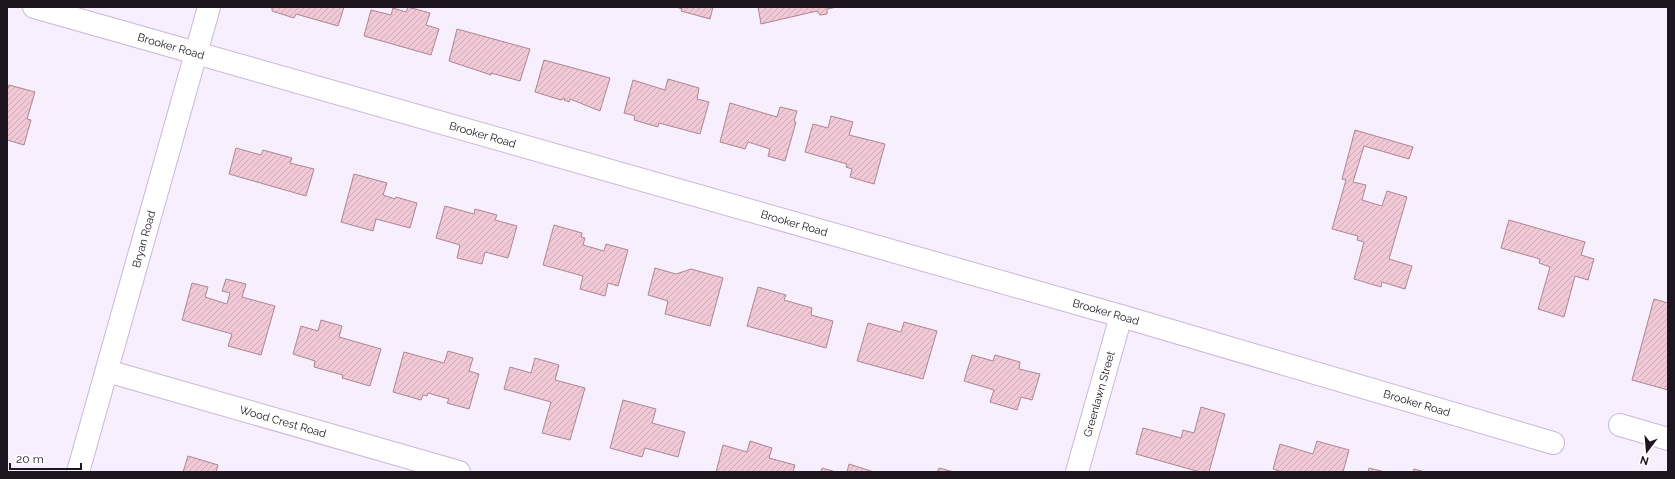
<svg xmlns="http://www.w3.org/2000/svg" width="1675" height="479" font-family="Raleway,sans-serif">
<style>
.building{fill:url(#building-hatch);stroke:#ac8693}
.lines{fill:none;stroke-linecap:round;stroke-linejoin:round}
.street-casing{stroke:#cbb7d7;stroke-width:24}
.secondary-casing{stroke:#cbb7d7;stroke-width:24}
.street{stroke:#fff;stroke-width:22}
.secondary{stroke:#fff;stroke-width:22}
.labels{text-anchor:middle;stroke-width:3;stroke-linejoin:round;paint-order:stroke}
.street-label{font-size:11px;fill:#1d1621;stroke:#fff}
</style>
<defs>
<pattern id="building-hatch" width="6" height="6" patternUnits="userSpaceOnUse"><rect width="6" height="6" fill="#f1c8d5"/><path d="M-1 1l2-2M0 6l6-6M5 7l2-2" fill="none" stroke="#ceabb7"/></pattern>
</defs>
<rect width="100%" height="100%" fill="#f7effd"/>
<g class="building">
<polygon points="272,7 344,7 338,26 296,14 294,18 272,11"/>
<polygon points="408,7 430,13 426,25 439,29 431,55 364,36 371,10 391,15 393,8 406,12"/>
<polygon points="676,7 713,7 710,19 681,11 682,9"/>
<polygon points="758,7 837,7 827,9 827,14 820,15 817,11 761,24"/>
<polygon points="457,29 530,49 520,81 491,73 491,75 449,61"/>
<polygon points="544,60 610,78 600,111 570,99 569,102 564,100 565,98 561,100 535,92"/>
<polygon points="668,79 699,88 697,99 709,102 700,134 659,123 658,127 634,120 635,116 624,113 633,80 665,90"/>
<polygon points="9,85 35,92 27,119 31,120 24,145 7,140 7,91"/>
<polygon points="730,103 777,117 780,107 797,111 794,121 796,122 785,161 768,156 770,149 748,142 745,149 720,142"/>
<polygon points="831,116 853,122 849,135 885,144 874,184 850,177 852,169 846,167 847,164 805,152 813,124 828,128"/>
<polygon points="1355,130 1413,147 1409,159 1364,146 1353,182 1366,185 1362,200 1382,206 1387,191 1407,197 1389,259 1412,266 1405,289 1382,282 1381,287 1354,279 1364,242 1357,240 1358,236 1332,229 1346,180 1342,179"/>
<polygon points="236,148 261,155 263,150 292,158 290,163 314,169 306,196 229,174"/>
<polygon points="354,174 387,183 383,195 395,199 396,197 417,203 410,228 376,219 373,231 341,222"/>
<polygon points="445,206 474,214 475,209 497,215 495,220 517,226 508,258 485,252 482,264 457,258 460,245 436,238"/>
<polygon points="1509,220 1585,242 1581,255 1594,259 1588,280 1575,276 1564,317 1538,309 1550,267 1539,263 1540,259 1501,248"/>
<polygon points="554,225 582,233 581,237 585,238 583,245 604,251 606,244 628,250 618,286 608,283 605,296 580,289 583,276 543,265"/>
<polygon points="655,268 676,274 691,269 723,278 710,326 665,314 668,301 648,295"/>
<polygon points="226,279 246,284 242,297 275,306 261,355 228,346 232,334 182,320 192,283 208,287 205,297 227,304 230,293 222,291"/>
<polygon points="758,287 786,295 784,300 812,308 811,315 833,321 826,348 747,326"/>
<polygon points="1654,299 1668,303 1668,390 1632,380"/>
<polygon points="321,320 342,326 339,337 381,349 370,386 342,378 343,375 314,367 315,361 293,354 301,326 318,331"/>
<polygon points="904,322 937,331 923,379 857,361 868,323 901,332"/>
<polygon points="448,351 473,358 469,371 479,374 469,409 447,403 449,399 428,393 427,396 423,395 421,400 393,392 404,352 444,363"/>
<polygon points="972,355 993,361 995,355 1020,362 1019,369 1040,374 1032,400 1021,397 1017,410 990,402 994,390 964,381"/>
<polygon points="535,358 559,365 555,380 585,388 570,440 542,433 551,402 504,389 510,367 531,373"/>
<polygon points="623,400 656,409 652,423 685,432 678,457 645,448 642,457 610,448"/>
<polygon points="1201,407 1225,414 1209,472 1200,472 1136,454 1143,428 1181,438 1183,430 1194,433"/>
<polygon points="750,441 772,448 769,458 795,465 793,472 716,472 723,445 747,452"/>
<polygon points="1317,441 1349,450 1343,472 1282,472 1273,469 1280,444 1313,454"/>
<polygon points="188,456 218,465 216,472 183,472"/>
<polygon points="849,464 874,472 847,472"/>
<polygon points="822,468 836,472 821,472"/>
<polygon points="939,468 954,472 937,472"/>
<polygon points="1369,468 1385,472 1368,472"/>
<polygon points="1414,469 1425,472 1413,472"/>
</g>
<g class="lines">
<defs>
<g id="street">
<path id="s1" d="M196,53L1121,316L1553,443"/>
<path id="s2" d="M107,371L459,472"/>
<polyline points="1620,425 1668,439"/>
<path id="s3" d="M1077,472L1121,316"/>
</g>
<g id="secondary">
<polyline points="34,7 196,53"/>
<path id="s4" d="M78,472L209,7"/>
</g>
</defs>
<use href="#street" class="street-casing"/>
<use href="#secondary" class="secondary-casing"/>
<use href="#street" class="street"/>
<use href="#secondary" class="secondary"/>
</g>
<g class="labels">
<g class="street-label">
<text transform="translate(171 46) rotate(16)" y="4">Brooker Road</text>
<text dy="4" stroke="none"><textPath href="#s1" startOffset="298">Brooker Road</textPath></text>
<text dy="4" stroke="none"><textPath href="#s1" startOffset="622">Brooker Road</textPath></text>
<text dy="4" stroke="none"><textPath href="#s4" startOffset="242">Bryan Road</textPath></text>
<text dy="4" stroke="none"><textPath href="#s1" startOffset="946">Brooker Road</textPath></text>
<text dy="4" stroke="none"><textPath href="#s3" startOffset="81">Greenlawn Street</textPath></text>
<text dy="4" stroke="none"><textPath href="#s1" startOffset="1270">Brooker Road</textPath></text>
<text dy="4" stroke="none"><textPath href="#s2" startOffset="183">Wood Crest Road</textPath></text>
</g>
</g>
<rect width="1675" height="479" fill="none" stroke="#1d1621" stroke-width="16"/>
<g transform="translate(1647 451) rotate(196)" stroke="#ffffff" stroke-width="3" paint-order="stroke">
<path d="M0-3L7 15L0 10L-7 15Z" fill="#1d1621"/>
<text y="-6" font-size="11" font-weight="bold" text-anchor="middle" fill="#1d1621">N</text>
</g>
<path d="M10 463v6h71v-6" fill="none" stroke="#1d1621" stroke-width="2"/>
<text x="16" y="463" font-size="12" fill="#1d1621" stroke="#ffffff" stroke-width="3" paint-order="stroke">20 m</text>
</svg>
